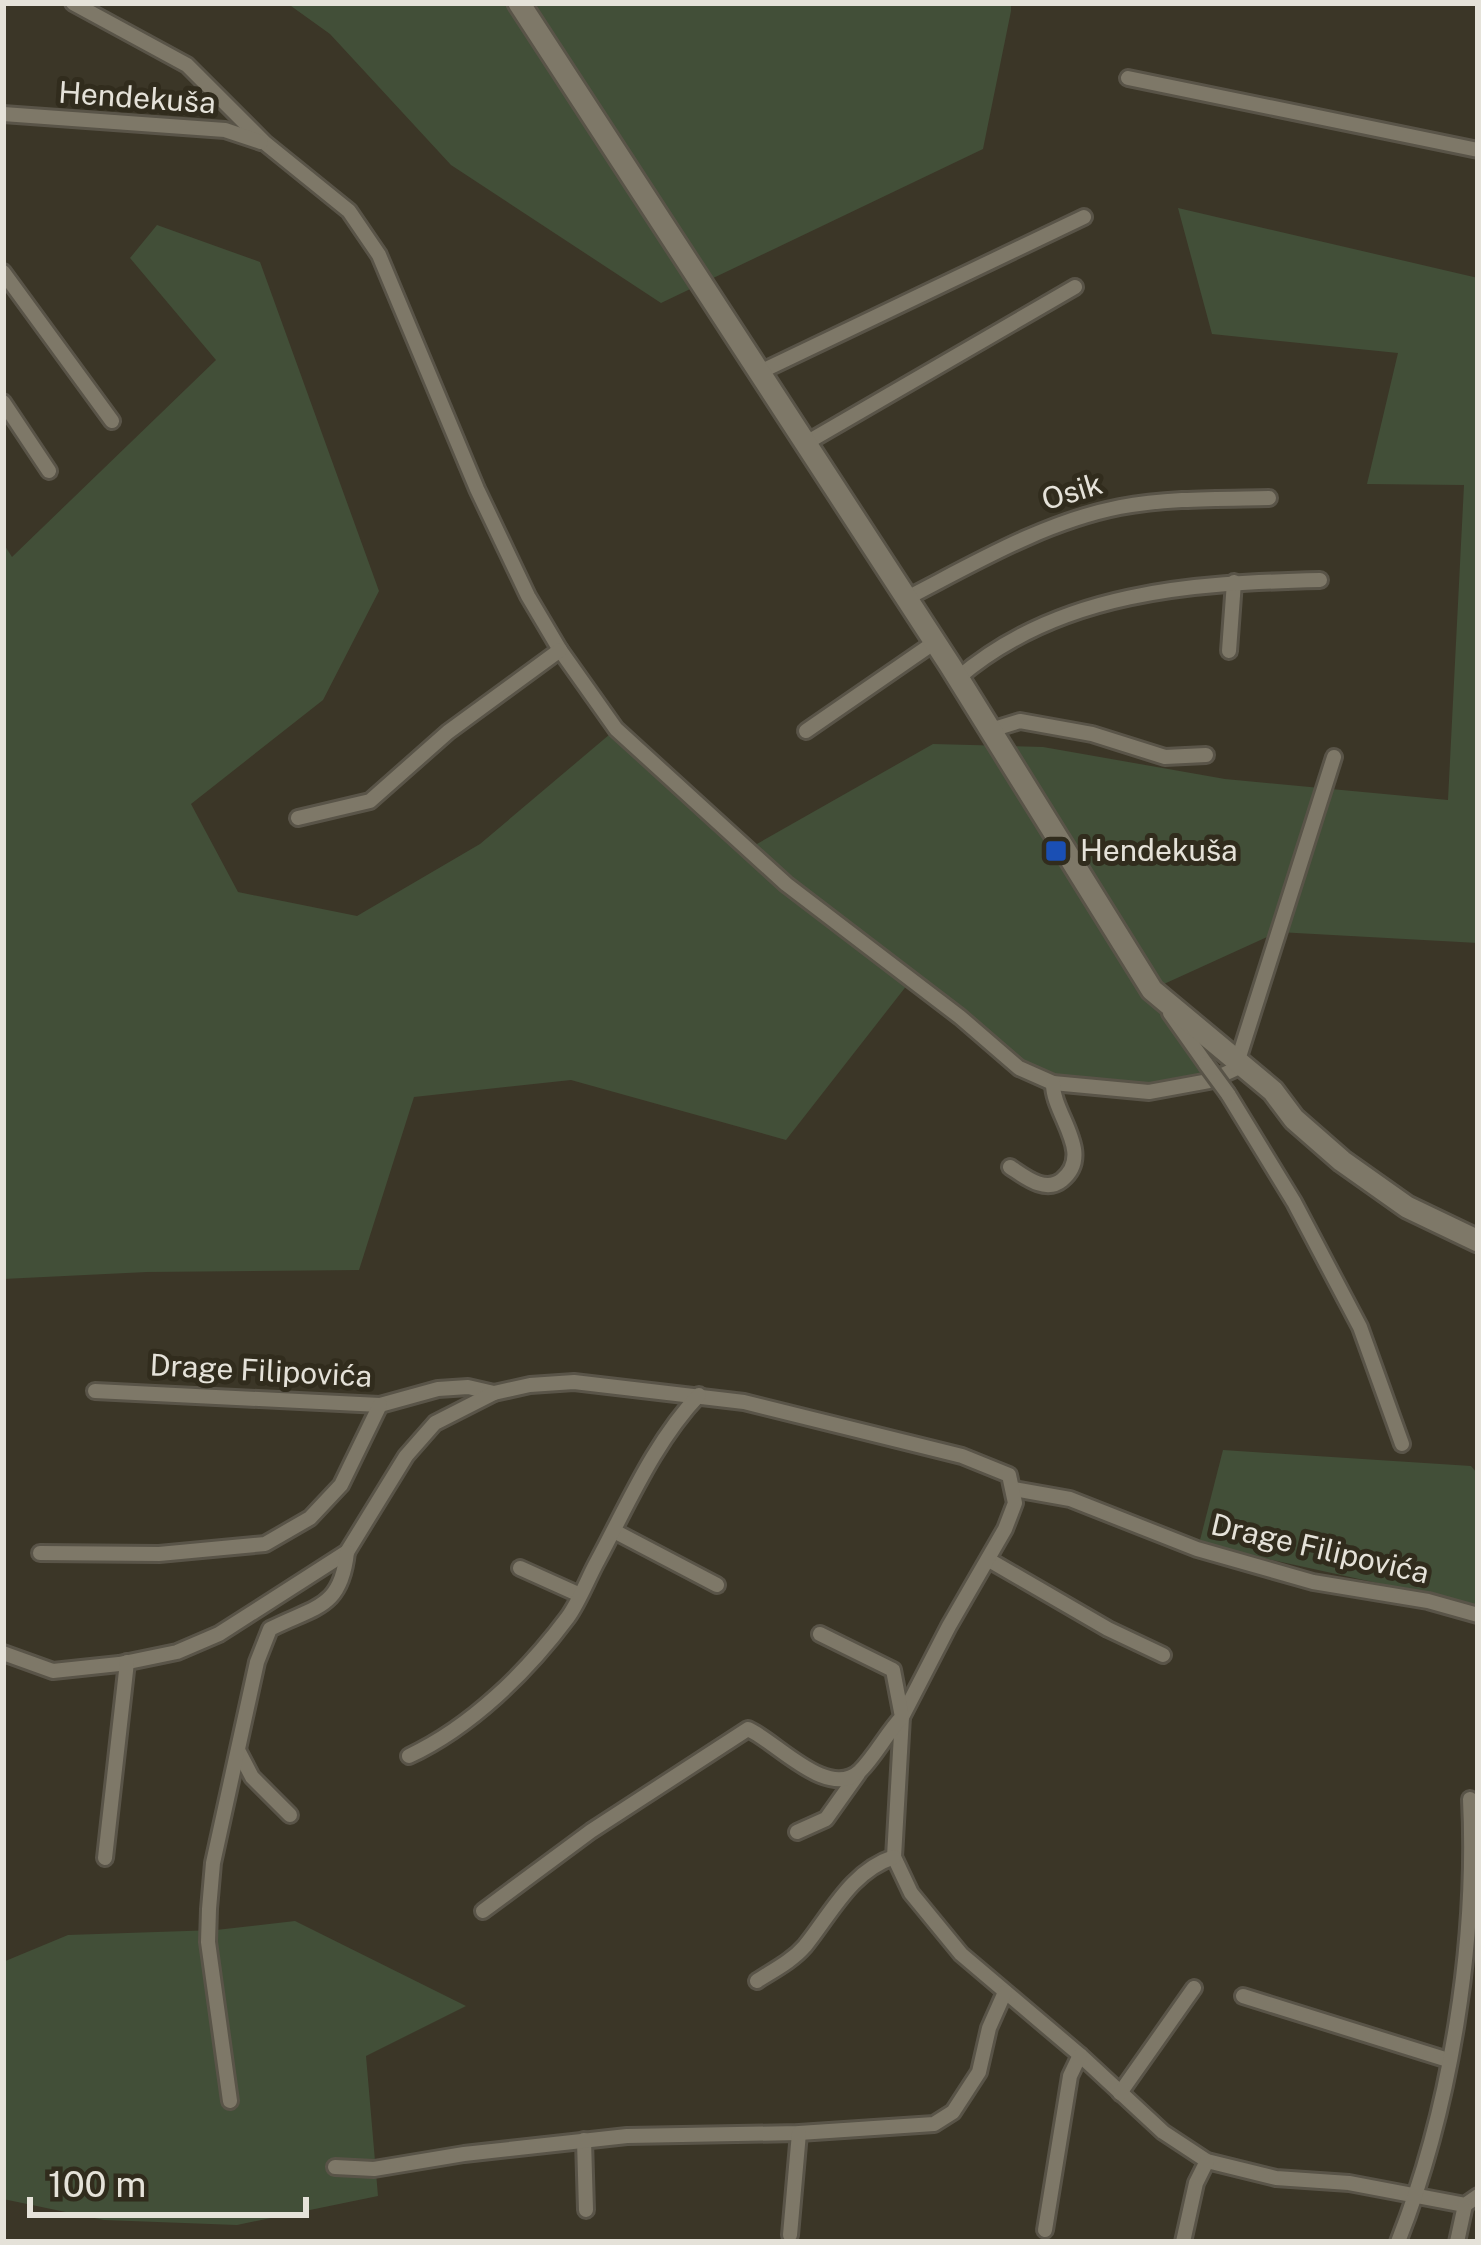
<svg xmlns="http://www.w3.org/2000/svg" width="1481" height="2245" font-family="'Public Sans',sans-serif">
<style>
.green{fill:#424f38}
.lines{fill:none;stroke-linecap:round;stroke-linejoin:round}
.minor-casing{stroke:#595448;stroke-width:20}
.secondary-casing{stroke:#595448;stroke-width:27}
.minor{stroke:#7e7868;stroke-width:14}
.secondary{stroke:#7e7868;stroke-width:21}
.minor-bridge-casing{stroke:#595448;stroke-width:20;stroke-linecap:butt}
.minor-bridge{stroke:#7e7868;stroke-width:14}
.transit-dot{fill:#1a4fb4;stroke:#312c1d;stroke-width:4.5}
.labels{text-anchor:middle;stroke-width:10;stroke-linejoin:round;paint-order:stroke}
.street-label{font-size:30px;fill:#e5e2d9;stroke:#312c1d}
.poi-label{font-size:30px;fill:#e5e2d9;stroke:#312c1d;text-anchor:start}
</style>
<rect width="100%" height="100%" fill="#3b3627"/>
<g class="green">
<polygon points="296,3 1011,3 1011,11 983,149 661,303 451,165 330,34 291,6"/>
<polygon points="1178,208 1478,278 1478,943 1278,932 1153,989 1209,1081 1091,1089 1019,1068 911,980 786,1140 571,1080 414,1097 359,1270 147,1272 3,1279 3,543 12,557 216,360 130,258 157,225 260,262 379,591 323,700 191,804 238,892 357,916 480,844 616,729 748,849 933,744 1043,747 1225,779 1448,800 1464,485 1367,484 1398,353 1212,334"/>
<polygon points="1223,1450 1471,1466 1478,1474 1478,1605 1199,1544"/>
<polygon points="295,1921 466,2006 366,2056 378,2196 237,2225 104,2220 3,2199 3,1962 68,1935 216,1930"/>
</g>
<g class="lines">
<defs>
<g id="minor">
<polyline points="73,3 187,65 265,143 349,211 379,255 477,489 528,596 560,650 616,729 786,884 960,1017 1019,1068 1053,1083 1149,1092 1209,1081 1244,1065"/>
<polyline points="1128,78 1478,150"/>
<polyline points="3,114 225,130 261,142"/>
<polyline points="3,272 112,421"/>
<polyline points="760,372 1084,217"/>
<polyline points="3,402 49,471"/>
<polyline points="806,443 1075,287"/>
<path d="M907,598C975,563 1044,522 1120,507C1169,498 1219,499 1269,498"/>
<polyline points="1229,651 1234,582"/>
<path d="M958,678C1059,591 1193,583 1320,580"/>
<polyline points="991,730 1020,721 1092,734 1165,757 1206,755"/>
<polyline points="806,731 935,642"/>
<polyline points="298,818 370,801 448,732 560,650"/>
<polyline points="1170,1013 1206,1064"/>
<polyline points="1238,1060 1334,757"/>
<polyline points="1228,1094 1294,1202 1360,1327 1402,1444"/>
<path d="M1010,1167C1024,1176 1045,1194 1062,1180C1095,1153 1052,1114 1053,1083"/>
<polyline points="95,1391 380,1405 438,1389 468,1387 494,1393"/>
<polyline points="1014,1489 1070,1499 1197,1549 1313,1582 1428,1601 1478,1615"/>
<polyline points="614,1531 717,1585"/>
<polyline points="40,1553 159,1554 265,1544 310,1518 341,1485 380,1405"/>
<polyline points="989,1560 1108,1629 1163,1655"/>
<polyline points="520,1568 580,1595"/>
<polyline points="3,1653 53,1671 119,1664 177,1652 219,1634 347,1552 406,1456 435,1423 494,1393 530,1385 574,1382 744,1402 962,1456 1009,1475 1015,1503 1005,1529 949,1626 902,1717 894,1857 911,1893 961,1954 1080,2055 1163,2132 1207,2161 1276,2178 1349,2183 1465,2205 1478,2196"/>
<polyline points="239,1752 252,1777 290,1815"/>
<path d="M409,1756C471,1727 527,1672 568,1617C580,1600 588,1578 598,1560C628,1504 655,1441 699,1395"/>
<polyline points="797,1832 826,1819 858,1774"/>
<polyline points="105,1858 127,1662"/>
<path d="M483,1911L591,1831L748,1729C776,1741 828,1801 860,1771C875,1756 887,1733 902,1717L893,1670L820,1634"/>
<path d="M757,1981C774,1970 792,1961 805,1946C831,1914 851,1871 894,1857"/>
<polyline points="1243,1996 1448,2060"/>
<polyline points="1120,2093 1194,1988"/>
<path d="M230,2101L208,1942L209,1909L213,1863L257,1662L270,1629C315,1606 341,1609 347,1552"/>
<polyline points="584,2140 586,2210"/>
<polyline points="335,2167 374,2169 464,2154 627,2136 799,2133 934,2124 953,2112 979,2072 989,2028 1005,1992"/>
<polyline points="1045,2230 1070,2076 1080,2055"/>
<polyline points="790,2235 799,2133"/>
<polyline points="1183,2242 1196,2183 1207,2161"/>
<path d="M1398,2242C1451,2108 1477,1942 1470,1799"/>
<polyline points="1457,2242 1465,2205"/>
</g>
<polyline id="secondary" points="519,3 950,665 1152,990 1273,1091 1294,1119 1342,1161 1407,1207 1478,1241"/>
</defs>
<use href="#minor" class="minor-casing"/>
<use href="#secondary" class="secondary-casing"/>
<use href="#minor" class="minor"/>
<use href="#secondary" class="secondary"/>
<defs>
<polyline id="minor-bridge" points="1206,1064 1228,1094"/>
</defs>
<use href="#minor-bridge" class="minor-bridge-casing"/>
<use href="#minor-bridge" class="minor-bridge"/>
</g>
<rect class="transit-dot" x="1044" y="839" width="24" height="24" rx="6"/>
<g class="labels">
<g class="street-label">
<text transform="translate(137 98) rotate(4)" y="10">Hendekuša</text>
<text transform="translate(1072 492) rotate(-17)" y="10">Osik</text>
<text transform="translate(261 1371) rotate(3)" y="10">Drage Filipovića</text>
<text transform="translate(1320 1549) rotate(13)" y="10">Drage Filipovića</text>
</g>
<g class="poi-label">
<text x="1080" y="861">Hendekuša</text>
</g>
</g>
<rect width="1481" height="2245" fill="none" stroke="#e5e2d9" stroke-width="12"/>
<path d="M30 2197v18h276v-18" fill="none" stroke="#e5e2d9" stroke-width="6"/>
<text x="48" y="2197" font-size="36" fill="#e5e2d9" stroke="#312c1d" stroke-width="9" paint-order="stroke">100 m</text>
</svg>
